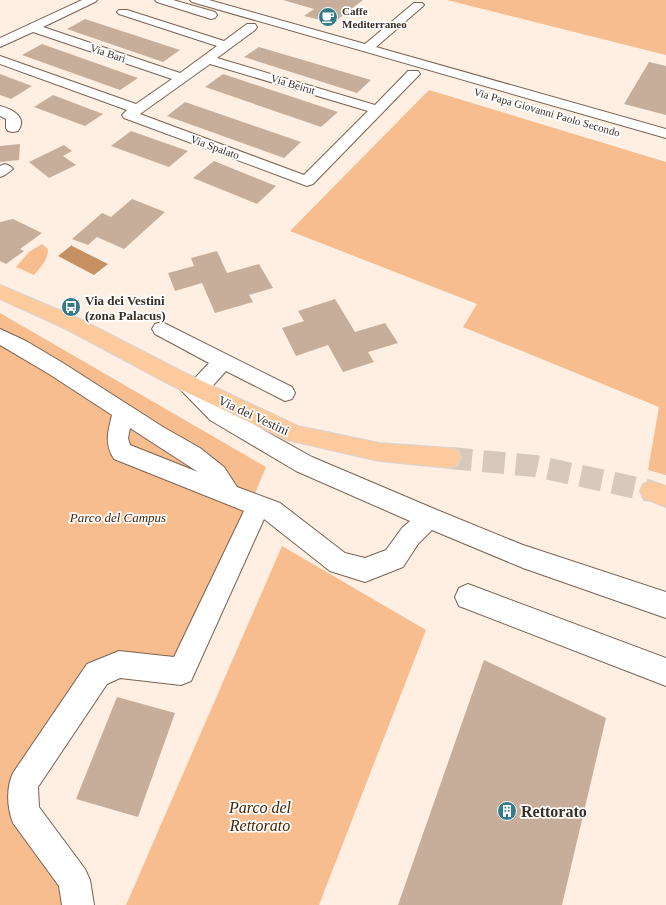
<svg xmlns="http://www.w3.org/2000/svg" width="666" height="905" font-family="'Times New Roman',serif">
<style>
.green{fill:#f7bd8e}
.water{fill:#c79062}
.building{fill:#c6ae9a}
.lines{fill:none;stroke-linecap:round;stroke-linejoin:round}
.major-tunnel{stroke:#d7c8bc;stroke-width:22;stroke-dasharray:22 11;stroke-linecap:butt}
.minor-casing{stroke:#786250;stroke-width:2}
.major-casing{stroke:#d7d5d4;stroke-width:2}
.minor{fill:#fff;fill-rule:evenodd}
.major{fill:#fdca9d;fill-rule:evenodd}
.labels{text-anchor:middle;stroke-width:3.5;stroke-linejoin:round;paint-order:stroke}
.far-poi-label{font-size:11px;font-weight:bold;fill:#382e26;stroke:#fff;text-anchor:start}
.far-street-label{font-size:11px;fill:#382e26;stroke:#fff}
.poi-label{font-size:13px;font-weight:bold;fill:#382e26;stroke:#fff;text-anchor:start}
.street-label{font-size:13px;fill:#382e26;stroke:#fff}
.park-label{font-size:13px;font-style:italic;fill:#482400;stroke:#fff}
.near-park-label{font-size:16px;font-style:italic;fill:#482400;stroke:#fff}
.near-poi-label{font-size:16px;font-weight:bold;fill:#382e26;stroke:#fff;text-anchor:start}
</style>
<rect width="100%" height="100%" fill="#ffefe2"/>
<g class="green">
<polygon points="447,0 666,0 666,55"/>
<polygon points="429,90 666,162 666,475 648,470 659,407 463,327 477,304 290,231"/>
<path d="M42,244L48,249C48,260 41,267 34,275L16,267L29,252Z"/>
<polygon points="0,313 266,467 181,671 97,674 23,783 74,905 0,905"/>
<polygon points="282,546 426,630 319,905 126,905"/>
</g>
<polygon class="water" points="72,245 72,246 108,264 94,275 58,256"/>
<g class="building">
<polygon points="283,0 363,0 333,23 304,16 314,9"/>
<polygon points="85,19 180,50 163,62 67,29"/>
<polygon points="42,44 138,78 120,90 22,55"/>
<polygon points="259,47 371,80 357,93 244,57"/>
<polygon points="649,62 666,66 666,115 624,104"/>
<polygon points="0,74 32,86 11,99 0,95"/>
<polygon points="223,74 338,112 321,127 205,87"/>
<polygon points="53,95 103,114 85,126 34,107"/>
<polygon points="185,102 301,142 284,158 167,116"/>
<polygon points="131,131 188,151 169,167 111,146"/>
<polygon points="20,144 19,160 0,162 0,146"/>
<polygon points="64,145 72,151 63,156 76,165 49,178 29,162"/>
<polygon points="214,161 276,186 257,204 193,178"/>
<polygon points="132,199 165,212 124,249 97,237 88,245 72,239 102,213 111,217"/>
<polygon points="13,219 42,233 20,249 24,251 6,264 0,261 0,222"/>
<polygon points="217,251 227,273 259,264 273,288 249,295 253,302 215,313 202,283 175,291 168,273 194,266 191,258"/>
<polygon points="335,299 355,332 385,323 398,343 368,352 374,362 343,372 328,345 296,356 282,328 304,321 298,311"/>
<polygon points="484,660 606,718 562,905 398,905"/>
<polygon points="117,697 175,713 138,817 76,799"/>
</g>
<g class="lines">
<polyline class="major-tunnel" points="450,458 535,466 651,491"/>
<defs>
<g id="minor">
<path d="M82,0H97L95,2L43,27L180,73L217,46L119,14L117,12L119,10H127L224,41L247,24H255L257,27L255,30L217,58L375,105L408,71H418L420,74L313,184L307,186L124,118L122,115L127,110L0,64V56L136,104L172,79L33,32L0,47V38ZM210,64L368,111L304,175L140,114Z"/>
<polygon points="155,0 173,0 215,12 217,15 215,18 211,19 157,2"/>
<polygon points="190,0 209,0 365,44 414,3 422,3 424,5 422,7 376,47 666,129 666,138 192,2"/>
<path d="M0,106C12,109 28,117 18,131L13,132L8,131L6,128V119L0,116Z"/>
<polygon points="5,164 10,166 13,169 5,175 0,177 0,166"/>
<path d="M162,322L292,387L295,393L292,399L285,401L226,371L208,391L224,408L312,457L437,510L523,545L666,592V618L523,568L432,530L418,544L403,567L365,582L330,571L264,519L191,681L181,685L120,678L107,684L38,787L39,807L85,869L90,880L94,905H62L59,886L13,823C7,807 6,788 13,773L87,664L119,651L174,657L244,511L114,459C104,443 108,432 112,415L49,374L0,345V329L26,341L63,363L163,427L200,448L224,467L237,487L280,503L345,553L365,558L386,550L402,528L410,521L296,471L210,420L180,389L177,383L180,377L187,375L195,378L209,363L155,334L152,329L155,324ZM130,428L198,472L130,445L128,438Z"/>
<polygon points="468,584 666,658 666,686 459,606 455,597 459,588"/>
</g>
<g id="major">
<polygon points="0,285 80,319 185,373 298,426 379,443 450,448 458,451 461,458 458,465 450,468 379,461 287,440 171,385 66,329 0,299"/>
<polygon points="651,481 666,486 666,507 643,498 640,491 643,484"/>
</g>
</defs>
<use href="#minor" class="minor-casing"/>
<use href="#major" class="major-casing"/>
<use href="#minor" class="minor"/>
<use href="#major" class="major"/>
</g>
<defs>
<symbol id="cafe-disc" viewBox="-11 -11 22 22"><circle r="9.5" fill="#357b87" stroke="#fff"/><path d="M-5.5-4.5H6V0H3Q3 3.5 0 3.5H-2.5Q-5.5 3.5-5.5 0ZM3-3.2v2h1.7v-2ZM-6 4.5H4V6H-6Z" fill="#fff"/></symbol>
<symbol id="bus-disc" viewBox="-11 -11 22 22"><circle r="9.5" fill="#357b87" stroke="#fff"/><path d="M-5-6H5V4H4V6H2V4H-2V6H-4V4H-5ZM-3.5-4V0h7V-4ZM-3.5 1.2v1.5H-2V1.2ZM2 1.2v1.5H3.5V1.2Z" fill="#fff"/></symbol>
<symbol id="building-disc" viewBox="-11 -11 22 22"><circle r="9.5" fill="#357b87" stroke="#fff"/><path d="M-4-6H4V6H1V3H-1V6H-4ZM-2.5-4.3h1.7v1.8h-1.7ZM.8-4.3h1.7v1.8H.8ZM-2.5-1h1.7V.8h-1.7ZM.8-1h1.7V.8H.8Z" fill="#fff"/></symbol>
</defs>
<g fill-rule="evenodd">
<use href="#cafe-disc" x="317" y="6" width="22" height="22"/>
<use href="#bus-disc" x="60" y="296" width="22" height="22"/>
<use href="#building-disc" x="496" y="800" width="22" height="22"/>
</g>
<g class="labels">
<g class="far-poi-label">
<text x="342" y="15">Caffe<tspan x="342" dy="13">Mediterraneo</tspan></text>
</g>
<g class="far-street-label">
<text transform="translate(108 53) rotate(19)" y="4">Via Bari</text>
<text transform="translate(293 84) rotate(17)" y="4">Via Beirut</text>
<text transform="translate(547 112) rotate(16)" y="4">Via Papa Giovanni Paolo Secondo</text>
<text transform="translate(215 147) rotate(20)" y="4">Via Spalato</text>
</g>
<g class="poi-label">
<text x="85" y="305">Via dei Vestini<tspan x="85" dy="15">(zona Palacus)</tspan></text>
</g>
<g class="street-label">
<text transform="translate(254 415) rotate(25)" y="5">Via dei Vestini</text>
</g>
<g class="park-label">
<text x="118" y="522">Parco del Campus</text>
</g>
<g class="near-park-label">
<text x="260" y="813">Parco del<tspan x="260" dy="18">Rettorato</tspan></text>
</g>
<g class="near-poi-label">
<text x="521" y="817">Rettorato</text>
</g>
</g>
</svg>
